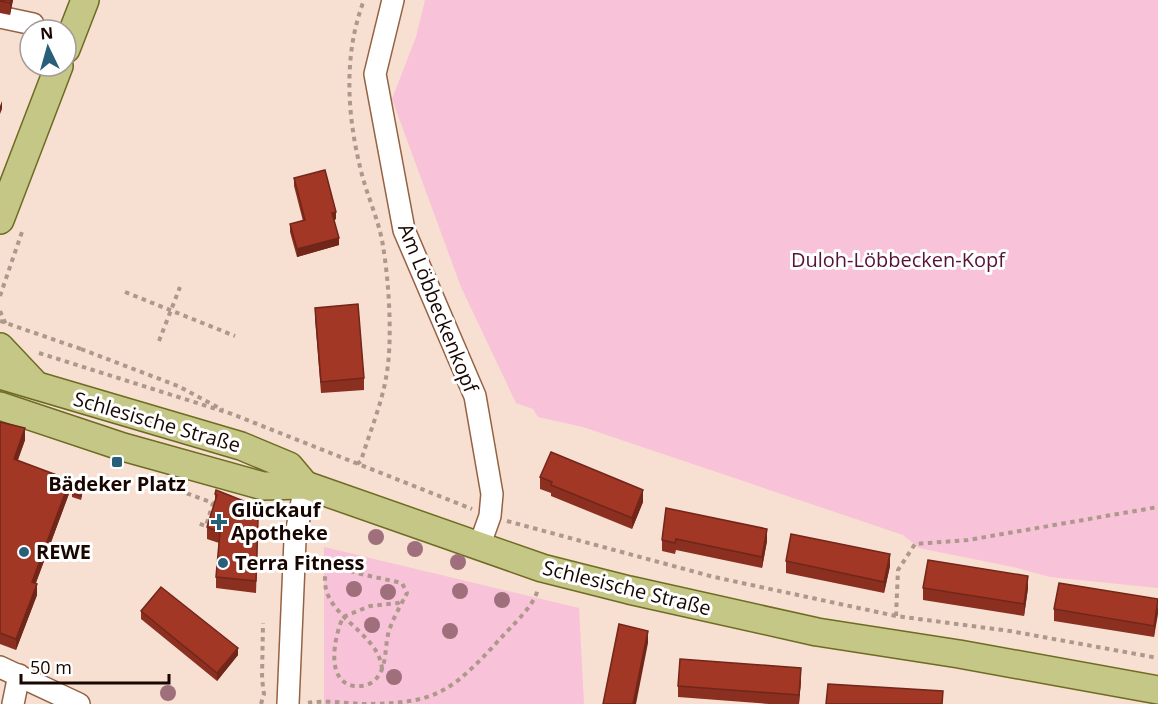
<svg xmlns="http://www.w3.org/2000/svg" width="1158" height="704" font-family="'Open Sans',sans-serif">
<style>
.green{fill:#f8c2d8}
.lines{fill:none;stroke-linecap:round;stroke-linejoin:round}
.minor-casing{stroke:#956243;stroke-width:24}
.major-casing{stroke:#6e6b22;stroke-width:30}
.path{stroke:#ae988c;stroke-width:4;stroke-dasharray:4.5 4.5;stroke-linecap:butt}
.minor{stroke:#fff;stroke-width:21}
.major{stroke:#c4c785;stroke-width:27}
.path-bridge{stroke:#ae988c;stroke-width:4;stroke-dasharray:4.5 4.5;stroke-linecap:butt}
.tree{fill:#9f6f7c}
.wall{fill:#8b2f20}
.shaded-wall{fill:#71261a}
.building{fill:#a23725;stroke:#71261a;stroke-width:1.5}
.poi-dot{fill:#28607a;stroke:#fff;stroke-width:2}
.labels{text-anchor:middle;stroke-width:6;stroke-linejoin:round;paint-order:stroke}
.park-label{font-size:20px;fill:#571337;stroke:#fff}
.street-label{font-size:20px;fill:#180600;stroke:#fff}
.poi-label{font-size:20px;font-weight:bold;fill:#180600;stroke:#fff;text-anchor:start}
</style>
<rect width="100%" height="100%" fill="#f7dfd1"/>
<g class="green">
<polygon points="425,0 1158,0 1158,588 1050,577 1013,567 919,548 903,535 583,427 538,417 533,409 516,403 461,287 392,99 416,37"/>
<polygon points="324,547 579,608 584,704 324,704"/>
</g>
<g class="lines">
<defs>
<g id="minor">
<polyline points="393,0 375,74 404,230 475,396 492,494 490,516 480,544"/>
<polyline points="0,17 33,24"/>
<polyline points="0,667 79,704"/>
<polyline points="13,704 19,675"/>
<polyline points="288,704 295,540 305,485"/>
</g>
<g id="major">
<polyline points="66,49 85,0"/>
<polyline points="0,220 59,66"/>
<polyline points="0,347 33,382"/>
<polyline points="0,375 241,446 289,466 305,485"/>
<polyline points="0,406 123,447 263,486 305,485 542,568 629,590 817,632 959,654 1158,690"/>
</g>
</defs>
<use href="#minor" class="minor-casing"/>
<use href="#major" class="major-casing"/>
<g class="path">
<polyline points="125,292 235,336"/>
<polyline points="0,296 23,229"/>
<polyline points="0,311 7,327"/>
<polyline points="159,341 180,287"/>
<polyline points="81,349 178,386 223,410"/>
<polyline points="39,353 232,414 472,509"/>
<path d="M357,464L361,461C369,434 381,406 386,378C393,342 389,282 383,246C379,220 367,196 361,171C347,115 343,55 364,0"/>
<polyline points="177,484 175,489 213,503 206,526 197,523"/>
<polyline points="507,521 714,577 896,616 1010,631 1158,658"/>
<polyline points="896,616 898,570 915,544 968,540 1158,507"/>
<path d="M382,669C379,630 316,615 326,571L332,567H340L356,573L402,583L407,593C401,605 393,618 389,631C384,647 388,667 375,680C370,685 361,687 354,686C324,681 335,635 343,617L370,606L398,603L404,600"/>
<path d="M308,703C323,700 345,703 362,704C437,704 451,692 500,639C512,625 535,606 538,588"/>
<polyline points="261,704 264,694 262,679 263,623"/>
</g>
<use href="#minor" class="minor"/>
<use href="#major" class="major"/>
<polyline class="path-bridge" points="0,321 81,349"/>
</g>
<g class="tree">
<circle cx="376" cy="537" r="8"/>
<circle cx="415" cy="549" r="8"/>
<circle cx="458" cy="562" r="8"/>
<circle cx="354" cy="589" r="8"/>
<circle cx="460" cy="591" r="8"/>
<circle cx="388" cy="592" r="8"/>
<circle cx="502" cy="600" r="8"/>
<circle cx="372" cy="625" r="8"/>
<circle cx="450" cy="631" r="8"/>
<circle cx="394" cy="677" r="8"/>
<circle cx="168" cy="693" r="8"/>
</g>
<g class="wall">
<polygon points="0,0 13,0 10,15 0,13"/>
<polygon points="294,178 336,219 334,220 339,245 297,257 290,232 290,224 303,221 294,186"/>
<polygon points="315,308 364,378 364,390 321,393 315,319"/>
<polygon points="0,422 25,440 18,460 70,491 36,583 37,595 16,650 0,644"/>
<polygon points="540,477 643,502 632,529 551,496 551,493 540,489"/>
<polygon points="216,490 258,531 256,593 216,588 216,577 219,543 207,539 207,527 215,502 215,494"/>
<polygon points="72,493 82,496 81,500 72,497"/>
<polygon points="666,508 767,541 762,568 676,550 675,554 662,551 662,540"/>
<polygon points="786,561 890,566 884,593 786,573"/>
<polygon points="923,588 1028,588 1024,616 923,600"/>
<polygon points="1158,599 1154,637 1054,621 1054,609"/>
<polygon points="141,611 238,655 217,681 141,619"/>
<polygon points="801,680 799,704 769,704 678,697 678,686"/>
</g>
<g class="shaded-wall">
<polygon points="11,0 13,0 10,15 10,3"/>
<polygon points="2,101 2,109 0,114 0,106"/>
<polygon points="336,212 336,219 332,221 332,213"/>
<polygon points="339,238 339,245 297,257 297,249"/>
<polygon points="25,428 25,440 14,470 14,459"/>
<polygon points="70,480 70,491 32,593 32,582"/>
<polygon points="643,490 643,502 632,529 632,518"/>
<polygon points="767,529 767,541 762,568 762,557"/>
<polygon points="890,554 890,566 884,593 884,582"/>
<polygon points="1028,576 1028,588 1024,616 1024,604"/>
<polygon points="37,584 37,595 16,650 16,639"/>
<polygon points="1158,603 1158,614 1154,637 1154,626"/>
<polygon points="648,631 648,643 636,704 633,704"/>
<polygon points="238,648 238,655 217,681 217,673"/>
<polygon points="801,668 801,680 799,704 799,695"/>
</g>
<g class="building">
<polygon points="0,0 11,0 10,3 0,1"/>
<polygon points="325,170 336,212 332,213 339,238 297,249 290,224 305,220 294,178"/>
<polygon points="358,304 364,378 321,382 315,308"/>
<polygon points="0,422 25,428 14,459 70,480 32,582 37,584 16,639 0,633"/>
<polygon points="551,452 643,490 632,518 551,485 552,482 540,477"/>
<polygon points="74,489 82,492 81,496 72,493"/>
<polygon points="216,490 249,503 258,520 256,581 216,577 220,532 207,527 217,495 215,494"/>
<polygon points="666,508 767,529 762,557 676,539 675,543 662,540"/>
<polygon points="791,534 890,554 884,582 786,561"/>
<polygon points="928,560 1028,576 1024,604 923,588"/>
<polygon points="1059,583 1158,599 1154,626 1054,609"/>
<polygon points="161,587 238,648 217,673 141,611"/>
<polygon points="619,624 648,631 633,704 603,704"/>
<polygon points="680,659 801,668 799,695 678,686"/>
<polygon points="828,684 943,691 942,704 826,704"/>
</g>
<g class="poi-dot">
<rect x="111" y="456" width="12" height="12" rx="3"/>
<path d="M216 513h6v6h6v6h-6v6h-6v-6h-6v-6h6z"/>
<circle cx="24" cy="552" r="6"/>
<circle cx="223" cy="563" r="6"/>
</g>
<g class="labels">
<g class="park-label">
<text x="898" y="267">Duloh-Löbbecken-Kopf</text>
</g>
<g class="street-label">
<text transform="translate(438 308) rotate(68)" y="7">Am Löbbeckenkopf</text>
<text transform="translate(157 422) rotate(16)" y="7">Schlesische Straße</text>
<text transform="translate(627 588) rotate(14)" y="7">Schlesische Straße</text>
</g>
<g class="poi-label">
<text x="117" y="491" text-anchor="middle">Bädeker Platz</text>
<text x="231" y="517">Glückauf<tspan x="231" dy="23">Apotheke</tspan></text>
<text x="36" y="559">REWE</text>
<text x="235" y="570">Terra Fitness</text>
</g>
</g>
<g transform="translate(48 48) rotate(355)"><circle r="28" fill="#ffffff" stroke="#a39b99" stroke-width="1.5"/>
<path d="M0-4.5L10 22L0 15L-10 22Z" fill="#28607a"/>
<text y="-9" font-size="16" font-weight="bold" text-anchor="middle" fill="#180600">N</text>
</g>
<path d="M21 674v9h148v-9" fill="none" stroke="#180600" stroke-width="3"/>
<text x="30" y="674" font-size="18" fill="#180600" stroke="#ffffff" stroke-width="4.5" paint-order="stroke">50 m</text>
</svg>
